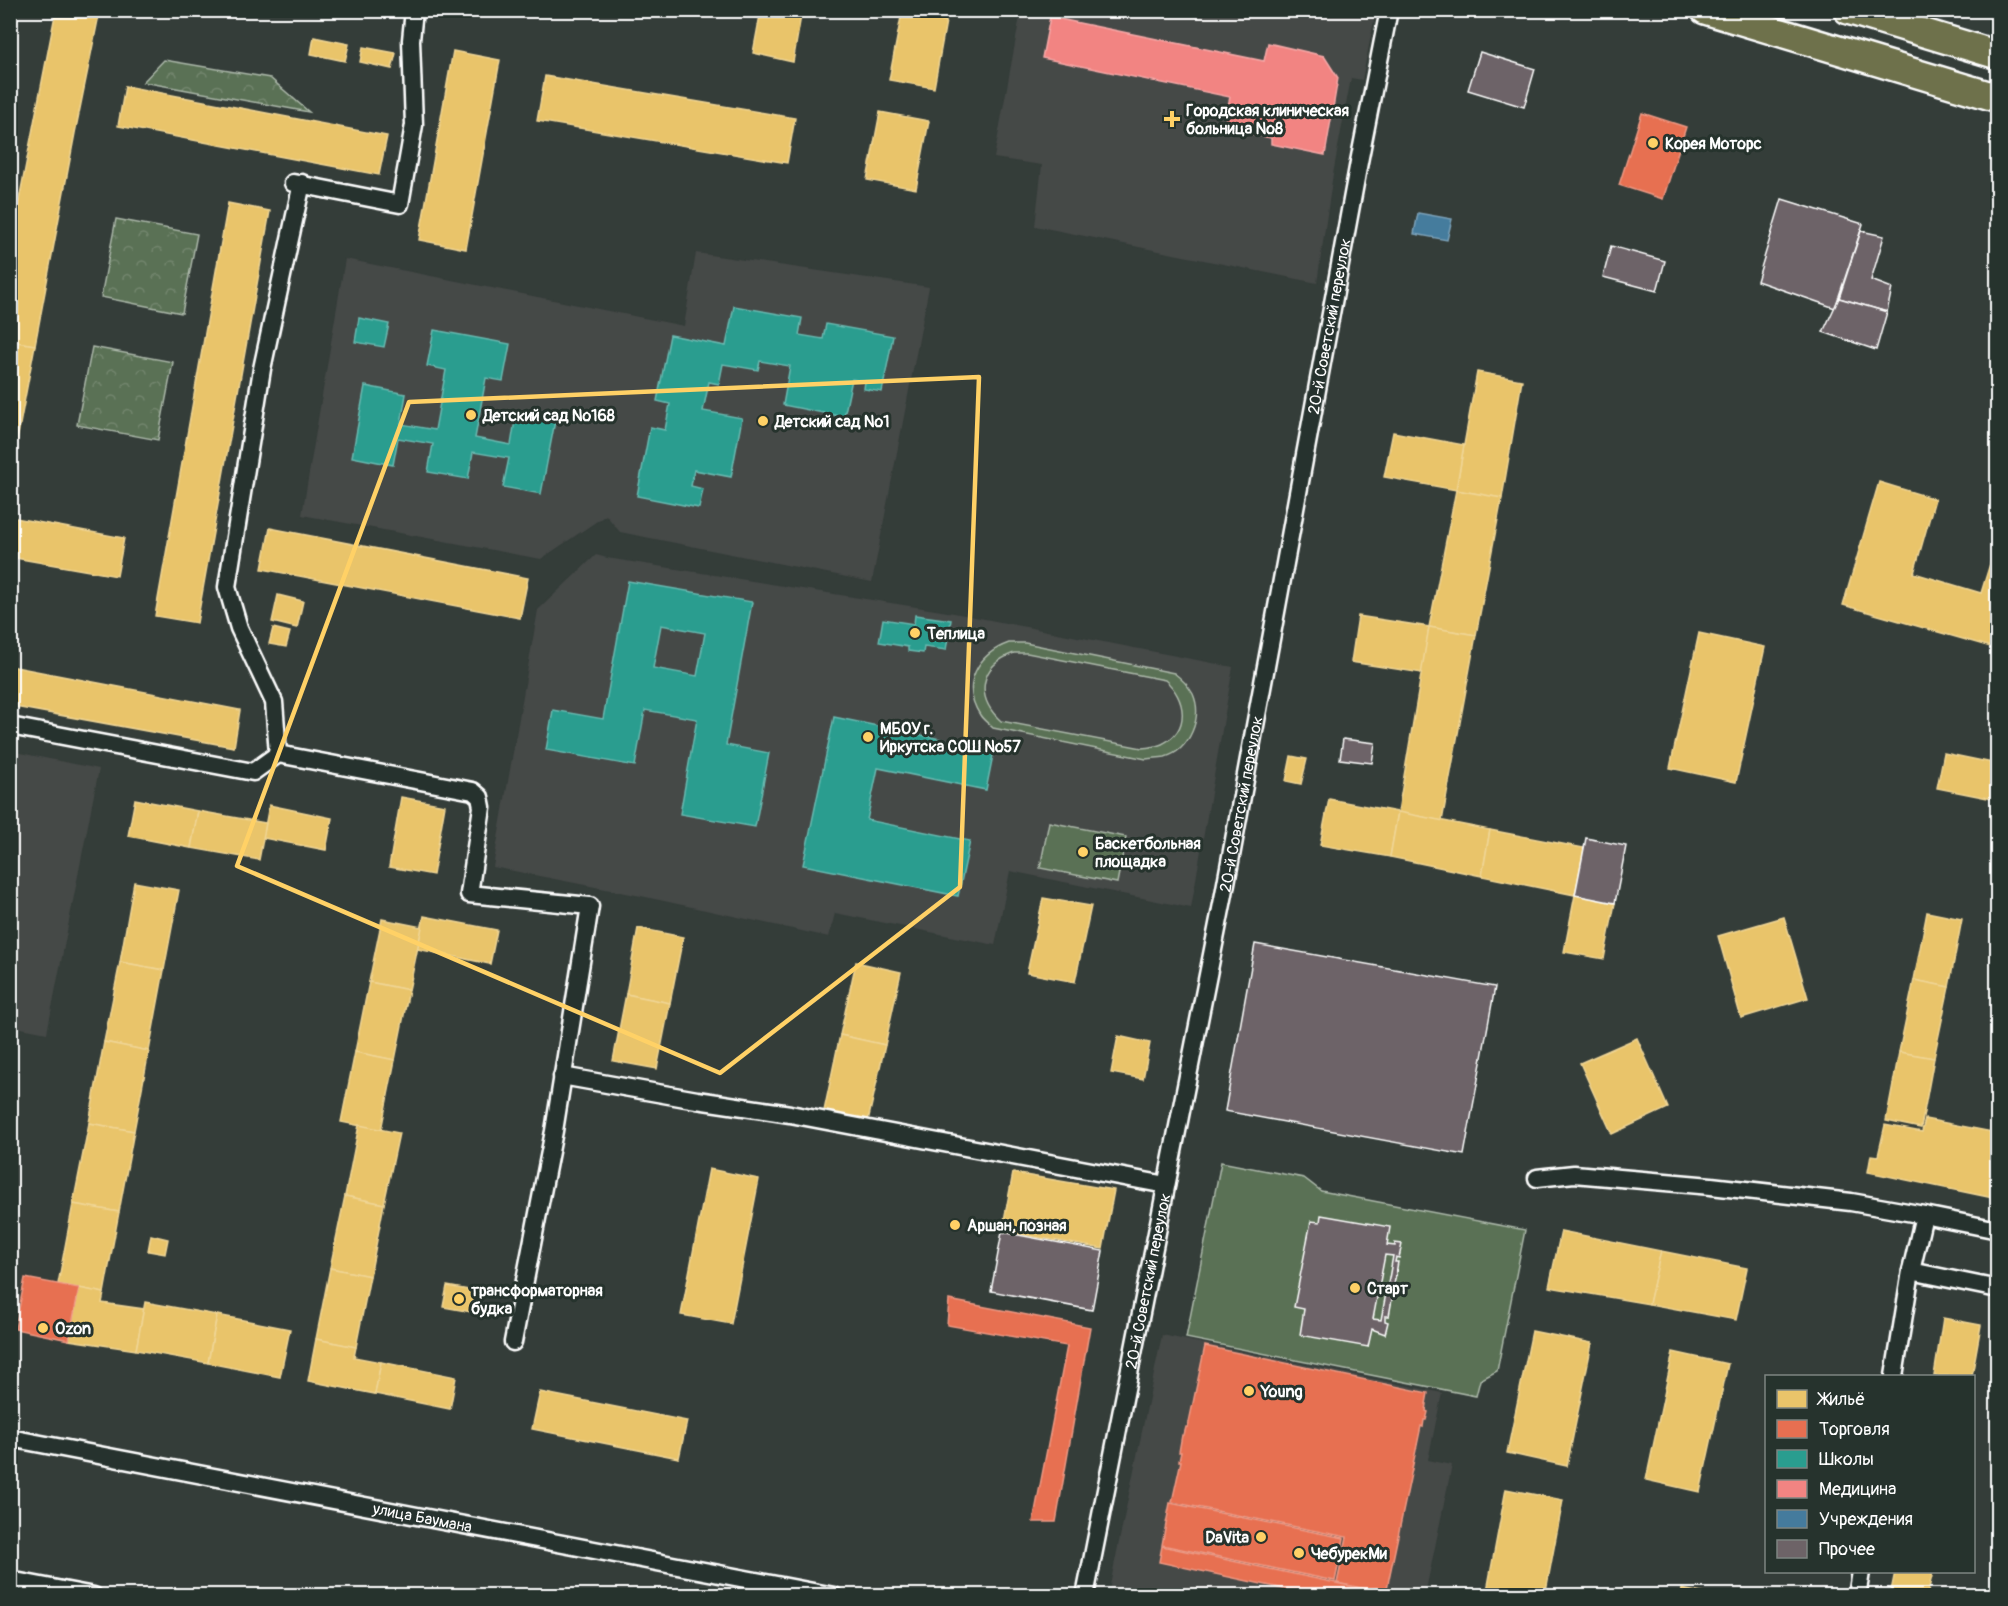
<svg xmlns="http://www.w3.org/2000/svg" width="2008" height="1606" font-family="Pangolin,sans-serif">
<style>
.built{fill:#454847}
.park{fill:url(#park-crowns);stroke:#acb8aa;stroke-width:1.5}
.pitch{fill:#5a7155;stroke:#acb8aa;stroke-width:1.5;fill-rule:evenodd}
.homes{fill:#e9c46a;stroke:#f0d697;stroke-width:1.5}
.shops{fill:#e76f51;stroke:#ee9a85;stroke-width:1.5}
.schools{fill:#2a9d8f;stroke:#6abab1;stroke-width:1.5;fill-rule:evenodd}
.health{fill:#f28482;stroke:#f6a9a8;stroke-width:1.5}
.public{fill:#457b9d;stroke:#7da3ba;stroke-width:1.5}
.building{fill:#6d6367;stroke:#fff;stroke-width:1.5}
.lines{fill:none;stroke-linecap:round;stroke-linejoin:round}
.minor-casing{stroke:#fff;stroke-width:21}
.primary-casing{stroke:#fff;stroke-width:32}
.minor{stroke:#26332d;stroke-width:16}
.primary{stroke:#6e714b;stroke-width:27}
.marked{fill:none;stroke:#ffd166;stroke-width:4.5;stroke-linejoin:round}
.poi-dot{fill:#ffd166;stroke:#26332d;stroke-width:2}
.labels{text-anchor:middle;stroke-width:6;stroke-linejoin:round;paint-order:stroke}
.poi-label{font-size:16px;font-weight:bold;fill:#fff;stroke:#26332d;text-anchor:start}
.street-label{font-size:16px;fill:#fff;stroke:#26332d}
</style>
<defs>
<pattern id="park-crowns" width="20" height="18" patternUnits="userSpaceOnUse" patternTransform="scale(1.5)"><rect width="20" height="18" fill="#5a7155"/><path d="M2 6a3 3 0 1 1 6 0M12 15a3 3 0 1 1 6 0" fill="none" stroke="#73866e"/></pattern>
</defs>
<rect width="100%" height="100%" fill="#343d39"/>
<filter id="ink" filterUnits="userSpaceOnUse"><feTurbulence type="fractalNoise" baseFrequency=".0167" numOctaves="2"/><feDisplacementMap in="SourceGraphic" scale="12" xChannelSelector="R" yChannelSelector="G"/><feConvolveMatrix kernelMatrix="1 2 1 2 8 2 1 2 1" color-interpolation-filters="sRGB"/></filter>
<g filter="url(#ink)">
<g class="built">
<polygon points="1021,11 1376,11 1362,80 1351,78 1333,174 1317,283 1035,226 1042,165 994,158"/>
<polygon points="696,253 929,287 872,582 620,532 606,515 541,559 302,515 345,259 684,326"/>
<polygon points="596,555 607,558 954,613 1233,667 1191,908 1010,871 995,945 835,913 829,937 641,896 493,867 538,610"/>
<polygon points="10,751 99,769 47,1033 11,1026"/>
<polygon points="1162,1335 1442,1393 1428,1460 1452,1465 1425,1595 1108,1595"/>
</g>
<g class="park">
<polygon points="164,60 270,78 309,112 143,82"/>
<polygon points="116,219 197,234 182,313 101,297"/>
<polygon points="92,347 173,362 158,440 77,425"/>
</g>
<g class="pitch">
<path d="M1009,643H1025L1174,673C1182,679 1188,685 1193,694C1203,717 1190,750 1165,757C1159,758 1152,758 1146,759L993,728C989,724 983,720 980,715C960,684 978,654 1009,643ZM1014,653H1027L1165,680C1186,698 1191,730 1162,744C1156,747 1149,747 1142,748L1001,721C975,697 979,666 1014,653Z"/>
<polygon points="1049,822 1126,837 1117,883 1040,868"/>
<polygon points="1221,1162 1304,1178 1321,1191 1525,1230 1497,1371 1480,1380 1476,1396 1186,1338"/>
</g>
<g class="homes">
<polygon points="56,10 100,10 75,133 35,345 10,341 10,246"/>
<polygon points="761,10 802,10 793,62 753,53"/>
<polygon points="867,10 908,10 907,14 946,21 934,88 889,80 901,17"/>
<polygon points="314,37 349,44 345,61 311,54"/>
<polygon points="363,47 396,53 392,69 360,62"/>
<polygon points="453,51 500,60 466,249 419,240"/>
<polygon points="545,76 795,118 787,163 537,121"/>
<polygon points="125,86 387,136 379,175 118,126"/>
<polygon points="880,112 929,121 916,189 867,180"/>
<polygon points="228,203 270,211 197,623 155,616"/>
<polygon points="10,341 35,345 10,477"/>
<polygon points="1477,372 1522,380 1502,498 1456,490"/>
<polygon points="1393,432 1464,445 1456,490 1384,477"/>
<polygon points="1879,482 1935,499 1914,573 1981,593 1998,538 1998,649 1843,605"/>
<polygon points="1456,490 1502,498 1476,635 1429,627"/>
<polygon points="10,517 124,538 117,576 10,557"/>
<polygon points="270,528 528,578 520,618 262,569"/>
<polygon points="278,595 303,601 297,628 272,622"/>
<polygon points="1358,616 1429,627 1422,673 1351,662"/>
<polygon points="1429,627 1476,635 1442,821 1398,812"/>
<polygon points="273,628 290,632 286,647 269,644"/>
<polygon points="1699,633 1765,647 1736,782 1670,768"/>
<polygon points="10,666 240,710 234,747 10,706"/>
<polygon points="1944,753 1998,764 1998,800 1937,788"/>
<polygon points="1291,756 1307,759 1301,784 1286,781"/>
<polygon points="401,797 445,805 433,875 389,867"/>
<polygon points="135,799 198,811 191,848 128,836"/>
<polygon points="1329,799 1398,812 1390,857 1320,845"/>
<polygon points="269,805 332,818 326,850 263,838"/>
<polygon points="198,811 266,823 259,860 191,848"/>
<polygon points="1398,812 1490,830 1482,876 1390,857"/>
<polygon points="1490,830 1584,848 1575,895 1482,876"/>
<polygon points="134,882 179,890 164,970 120,962"/>
<polygon points="1575,895 1615,903 1604,959 1564,952"/>
<polygon points="1043,898 1091,906 1075,982 1027,973"/>
<polygon points="1927,912 1962,919 1949,987 1914,980"/>
<polygon points="424,916 497,930 490,964 417,949"/>
<polygon points="1784,917 1808,998 1741,1018 1718,936"/>
<polygon points="382,919 422,927 409,990 369,982"/>
<polygon points="638,928 683,937 670,1003 626,994"/>
<polygon points="120,962 164,970 149,1051 104,1042"/>
<polygon points="856,962 901,972 885,1045 840,1035"/>
<polygon points="1914,980 1949,987 1934,1058 1899,1052"/>
<polygon points="369,982 409,990 395,1060 355,1052"/>
<polygon points="626,994 670,1003 657,1069 613,1061"/>
<polygon points="840,1035 885,1045 868,1121 824,1111"/>
<polygon points="1118,1036 1150,1043 1143,1079 1111,1073"/>
<polygon points="1637,1038 1668,1108 1612,1134 1580,1063"/>
<polygon points="104,1042 149,1051 134,1131 89,1123"/>
<polygon points="355,1052 395,1060 381,1130 341,1122"/>
<polygon points="1899,1052 1934,1058 1921,1128 1886,1121"/>
<polygon points="1925,1119 1998,1133 1998,1199 1868,1172 1871,1155 1878,1156 1885,1125 1922,1132"/>
<polygon points="89,1123 134,1131 119,1212 73,1204"/>
<polygon points="359,1125 399,1133 384,1204 345,1196"/>
<polygon points="709,1169 759,1179 731,1324 681,1315"/>
<polygon points="1013,1173 1114,1190 1103,1249 1002,1231"/>
<polygon points="345,1196 384,1204 370,1276 330,1268"/>
<polygon points="73,1204 119,1212 104,1293 58,1284"/>
<polygon points="1561,1231 1661,1251 1649,1304 1549,1287"/>
<polygon points="151,1235 168,1239 165,1254 148,1251"/>
<polygon points="1661,1251 1747,1268 1736,1320 1649,1304"/>
<polygon points="330,1268 370,1276 356,1347 316,1339"/>
<polygon points="447,1286 475,1291 471,1312 443,1307"/>
<polygon points="79,1288 104,1293 102,1303 144,1309 136,1350 69,1340"/>
<polygon points="145,1302 217,1315 208,1363 136,1350"/>
<polygon points="217,1315 290,1329 280,1377 208,1363"/>
<polygon points="1943,1318 1981,1325 1972,1376 1934,1376"/>
<polygon points="1532,1331 1592,1343 1567,1466 1507,1453"/>
<polygon points="316,1339 356,1347 354,1357 381,1362 375,1394 308,1381"/>
<polygon points="1673,1352 1728,1364 1700,1492 1646,1480"/>
<polygon points="381,1362 456,1377 450,1409 375,1394"/>
<polygon points="540,1392 687,1421 679,1458 532,1429"/>
<polygon points="1506,1489 1563,1500 1545,1596 1486,1596"/>
<polygon points="1895,1572 1933,1572 1927,1596 1890,1596"/>
<polygon points="1682,1589 1716,1596 1681,1596"/>
</g>
<g class="shops">
<polygon points="1642,113 1686,127 1663,199 1619,185"/>
<polygon points="25,1278 79,1288 69,1340 15,1329"/>
<polygon points="949,1300 1090,1327 1056,1522 1033,1522 1067,1346 947,1325"/>
<polygon points="1205,1346 1428,1393 1426,1404 1427,1404 1426,1411 1428,1412 1426,1420 1424,1420 1423,1427 1421,1426 1386,1593 1337,1583 1347,1537 1172,1502 1181,1461 1179,1461 1181,1452 1179,1452 1182,1435 1184,1435 1186,1427 1188,1427"/>
<polygon points="1170,1503 1344,1538 1335,1581 1162,1545"/>
<polygon points="1162,1546 1397,1596 1317,1596 1159,1562"/>
</g>
<g class="schools">
<polygon points="734,306 802,318 799,335 823,339 826,324 893,336 882,392 864,389 865,381 852,379 844,417 783,405 790,366 760,361 758,370 723,364 719,384 709,382 703,411 742,418 731,477 694,470 691,486 703,489 699,508 637,496 650,427 665,430 670,404 657,401 670,335 726,346"/>
<polygon points="359,318 389,324 384,347 355,342"/>
<polygon points="434,330 510,344 503,381 486,378 475,438 511,445 516,414 555,421 541,494 503,487 509,458 473,452 468,479 428,472 433,444 398,438 393,465 352,457 365,386 406,394 401,424 435,430 446,370 427,366"/>
<path d="M628,581L752,602L726,745L769,753L755,827L680,814L697,719L645,710L635,766L546,750L553,710L603,719ZM661,625L705,633L697,676L653,668Z"/>
<polygon points="915,615 951,620 946,650 924,647 923,653 908,651 908,647 879,642 883,619 914,624"/>
<polygon points="834,717 994,750 986,790 878,768 867,820 970,841 958,896 803,865"/>
</g>
<polygon class="health" points="1050,17 1264,61 1268,43 1324,56 1338,78 1325,155 1271,144 1271,138 1223,128 1230,97 1042,58"/>
<polygon class="public" points="1418,213 1452,219 1447,240 1414,234"/>
<g class="building">
<polygon points="1480,52 1535,69 1524,107 1468,90"/>
<polygon points="1782,199 1863,224 1835,308 1757,281"/>
<polygon points="1861,231 1884,236 1871,280 1892,288 1887,312 1839,298"/>
<polygon points="1611,246 1665,261 1657,291 1603,277"/>
<polygon points="1839,298 1887,312 1876,350 1823,332"/>
<polygon points="1343,739 1375,743 1372,763 1340,759"/>
<polygon points="1586,838 1626,846 1615,903 1575,895"/>
<polygon points="1255,944 1495,987 1464,1155 1225,1111"/>
<polygon points="1321,1215 1390,1227 1387,1245 1395,1246 1395,1243 1402,1244 1399,1258 1396,1257 1395,1262 1398,1262 1394,1285 1388,1284 1393,1256 1385,1255 1373,1319 1381,1320 1386,1293 1393,1294 1389,1316 1385,1316 1385,1321 1388,1322 1385,1334 1372,1329 1368,1347 1300,1335 1304,1309 1294,1307 1311,1221 1320,1222"/>
<polygon points="1002,1232 1103,1251 1092,1310 991,1291"/>
</g>
<g class="lines">
<defs>
<g id="minor">
<polyline points="293,183 400,204 414,125 411,40 414,10"/>
<polyline points="10,726 253,772 278,754 274,702 239,628 227,587 262,369 302,183"/>
<polyline points="278,754 473,791 480,797 482,807 469,894 590,906 554,1131 513,1342"/>
<polyline points="562,1076 697,1100 790,1114 1166,1185"/>
<polyline points="1537,1178 1574,1174 1711,1186 1851,1202 1924,1215 1911,1271"/>
<polyline points="1924,1215 1998,1230"/>
<polyline points="1894,1376 1911,1271 1998,1289"/>
<path id="s1" d="M10,1438L834,1596"/>
<polyline points="10,1580 94,1596"/>
<path id="s2" d="M1085,1596L1224,894L1359,162L1389,10"/>
<polyline points="1857,1596 1861,1572"/>
</g>
<g id="primary">
<polyline points="1705,10 1998,98"/>
<polyline points="1848,10 1998,55"/>
</g>
</defs>
<use href="#minor" class="minor-casing"/>
<use href="#primary" class="primary-casing"/>
<use href="#minor" class="minor"/>
<use href="#primary" class="primary"/>
</g>
</g>
<path class="marked" d="M979,377L960,887L720,1073L237,866L409,402Z"/>
<g class="poi-dot">
<path d="M1169 110h6v6h6v6h-6v6h-6v-6h-6v-6h6z"/>
<circle cx="1653" cy="143" r="6"/>
<circle cx="471" cy="415" r="6"/>
<circle cx="763" cy="421" r="6"/>
<circle cx="915" cy="633" r="6"/>
<circle cx="868" cy="737" r="6"/>
<circle cx="1083" cy="852" r="6"/>
<circle cx="955" cy="1225" r="6"/>
<circle cx="1355" cy="1288" r="6"/>
<circle cx="459" cy="1299" r="6"/>
<circle cx="43" cy="1328" r="6"/>
<circle cx="1249" cy="1391" r="6"/>
<circle cx="1261" cy="1537" r="6"/>
<circle cx="1299" cy="1553" r="6"/>
</g>
<g class="labels">
<g class="poi-label">
<text x="1186" y="116">Городская клиническая<tspan x="1186" dy="18">больница №8</tspan></text>
<text x="1665" y="149">Корея Моторс</text>
<text x="483" y="421">Детский сад №168</text>
<text x="775" y="427">Детский сад №1</text>
<text x="927" y="639">Теплица</text>
<text x="880" y="734">МБОУ г.<tspan x="880" dy="18">Иркутска СОШ №57</tspan></text>
<text x="1095" y="849">Баскетбольная<tspan x="1095" dy="18">площадка</tspan></text>
<text x="967" y="1231">Аршан, позная</text>
<text x="1367" y="1294">Старт</text>
<text x="471" y="1296">трансформаторная<tspan x="471" dy="18">будка</tspan></text>
<text x="55" y="1334">Ozon</text>
<text x="1261" y="1397">Young</text>
<text x="1249" y="1543" text-anchor="end">DaVita</text>
<text x="1311" y="1559">ЧебурекМи</text>
</g>
<g class="street-label">
<text dy="6" stroke="none"><textPath href="#s2" startOffset="1293">20-й Советский переулок</textPath></text>
<text dy="6" stroke="none"><textPath href="#s2" startOffset="807">20-й Советский переулок</textPath></text>
<text dy="6" stroke="none"><textPath href="#s2" startOffset="321">20-й Советский переулок</textPath></text>
<text dy="6" stroke="none"><textPath href="#s1" startOffset="420">улица Баумана</textPath></text>
</g>
</g>
<rect width="2008" height="1606" fill="none" stroke="#26332d" stroke-width="36"/>
<rect x="18" y="18" width="1972" height="1570" fill="none" stroke="#fff" stroke-width="2" filter="url(#ink)"/>
<rect x="1765" y="1375" width="210" height="198" fill="#26332d" stroke="#7d8581" stroke-width="1.5"/>
<rect x="1777" y="1390" width="30" height="18" fill="#e9c46a" stroke="#7d8581" stroke-width="1.5"/>
<text x="1819" y="1405" font-size="18" fill="#ffffff">Жильё</text>
<rect x="1777" y="1420" width="30" height="18" fill="#e76f51" stroke="#7d8581" stroke-width="1.5"/>
<text x="1819" y="1435" font-size="18" fill="#ffffff">Торговля</text>
<rect x="1777" y="1450" width="30" height="18" fill="#2a9d8f" stroke="#7d8581" stroke-width="1.5"/>
<text x="1819" y="1465" font-size="18" fill="#ffffff">Школы</text>
<rect x="1777" y="1480" width="30" height="18" fill="#f28482" stroke="#7d8581" stroke-width="1.5"/>
<text x="1819" y="1495" font-size="18" fill="#ffffff">Медицина</text>
<rect x="1777" y="1510" width="30" height="18" fill="#457b9d" stroke="#7d8581" stroke-width="1.5"/>
<text x="1819" y="1525" font-size="18" fill="#ffffff">Учреждения</text>
<rect x="1777" y="1540" width="30" height="18" fill="#6d6367" stroke="#7d8581" stroke-width="1.5"/>
<text x="1819" y="1555" font-size="18" fill="#ffffff">Прочее</text>
</svg>
